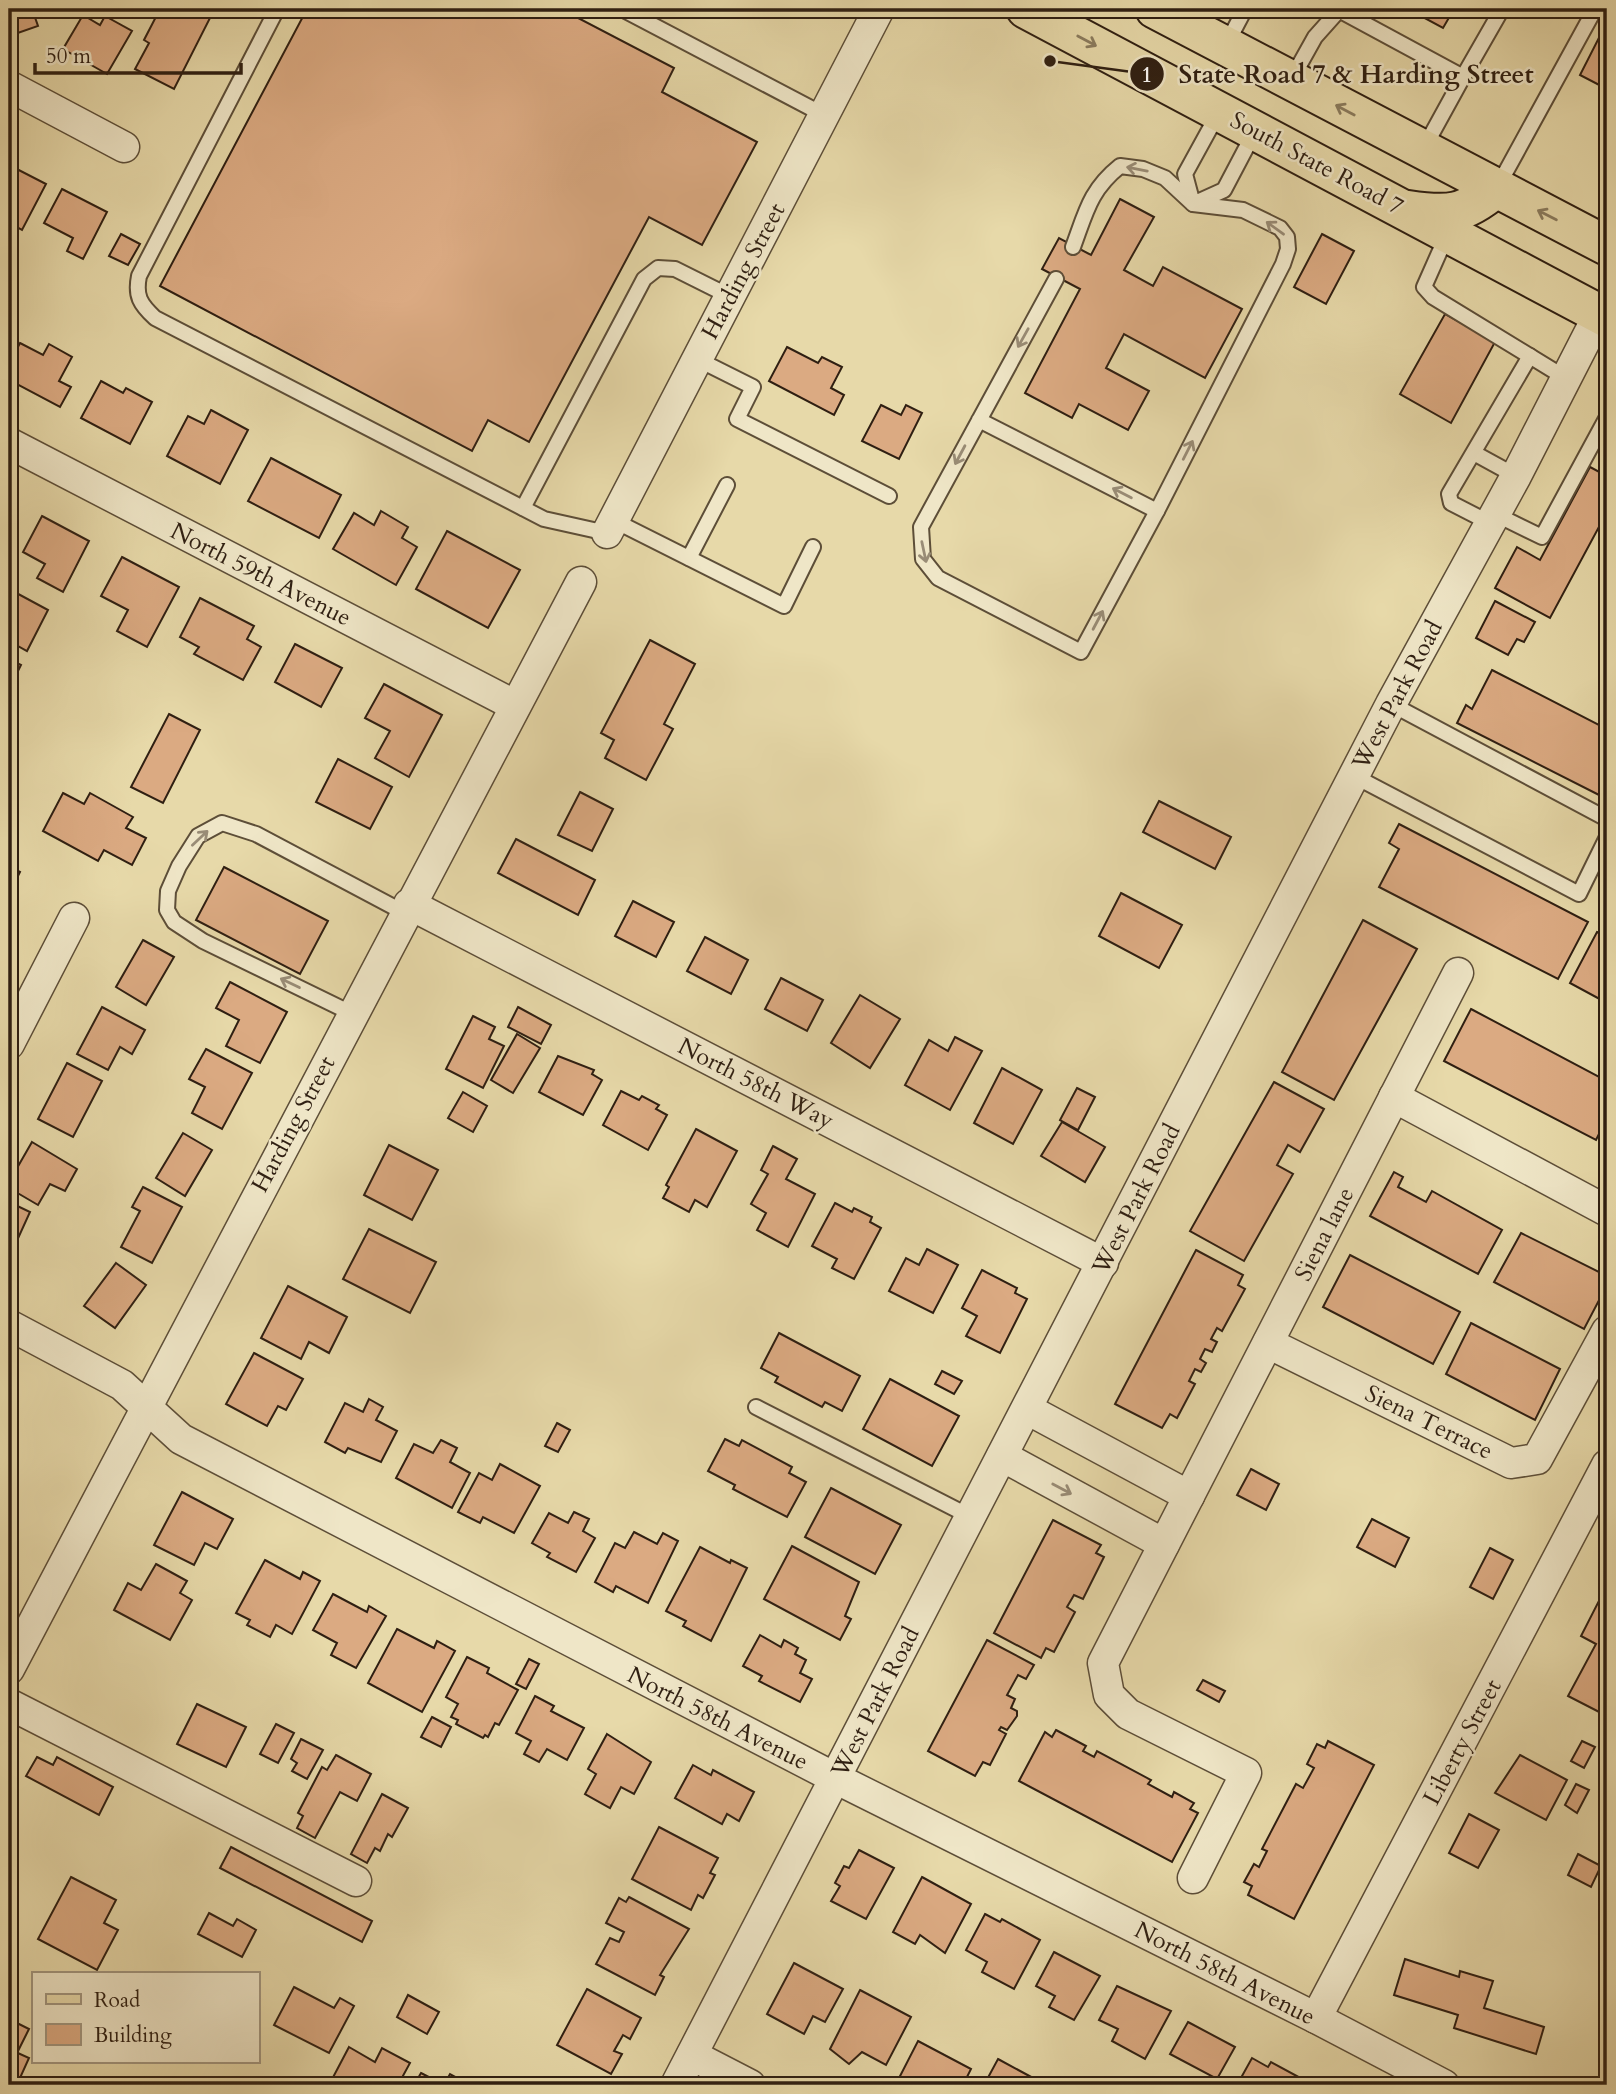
<svg xmlns="http://www.w3.org/2000/svg" width="1616" height="2094" font-family="Cardo,serif">
<style>
.building{fill:#dbaa82;stroke:#2f1f12;stroke-width:2}
.lines{fill:none;stroke-linecap:round;stroke-linejoin:round}
.service-casing{stroke:#5d4e38;stroke-width:18}
.minor-casing{stroke:#5d4e38;stroke-width:33}
.primary-casing{stroke:#2f1f12;stroke-width:42}
.service{stroke:#efe6c7;stroke-width:14}
.minor{stroke:#efe6c7;stroke-width:30}
.primary{stroke:#e7d9a9;stroke-width:38}
.oneway{stroke:#8b7c5e}
.oneway2{stroke:#998c76}
.labels{text-anchor:middle;stroke-width:5;stroke-linejoin:round;paint-order:stroke}
.street-label{font-size:24px;fill:#2f1f12;stroke:#efe6c7}
.leader{fill:none;stroke:#2f1f12;stroke-width:2.5}
.callout-dot{fill:#2f1f12;stroke:#efe6c7;stroke-width:2.5}
.mark-label{font-size:21px;text-anchor:middle;font-weight:bold;fill:#fff}
.callout-label{font-size:26px;text-anchor:middle;font-weight:bold;fill:#2f1f12;stroke:#efe6c7;stroke-width:5;stroke-linejoin:round;paint-order:stroke}
</style>
<rect width="100%" height="100%" fill="#e7d9a9"/>
<filter id="stains"><feTurbulence type="fractalNoise" baseFrequency=".00286" numOctaves="4"/><feColorMatrix values="0 0 0 0 .2 0 0 0 0 .09 0 0 0 0 .02 0 0 0 .5 -.17"/></filter>
<radialGradient id="worn" r=".72"><stop offset=".6" stop-color="#630" stop-opacity="0"/><stop offset="1" stop-color="#630" stop-opacity=".3"/></radialGradient>
<g class="building">
<polygon points="9,9 32,9 38,26 9,36"/>
<polygon points="160,9 197,9 211,16 174,89 135,69 149,43 144,40"/>
<polygon points="307,9 561,9 674,68 662,92 757,142 702,245 649,217 529,442 488,420 472,451 160,286"/>
<polygon points="1408,9 1454,9 1443,28"/>
<polygon points="83,15 100,25 105,16 132,31 107,74 63,49"/>
<polygon points="1607,22 1607,89 1580,75"/>
<polygon points="9,165 46,184 22,230 9,223"/>
<polygon points="62,189 107,212 83,259 67,251 73,238 44,223"/>
<polygon points="1120,199 1154,217 1124,270 1153,286 1163,267 1242,309 1205,378 1124,334 1106,368 1149,391 1128,430 1079,404 1072,418 1025,393 1080,289 1042,269 1059,238 1091,255"/>
<polygon points="121,234 140,244 128,265 109,256"/>
<polygon points="1322,234 1354,251 1326,304 1294,287"/>
<polygon points="1445,314 1495,342 1451,423 1400,394"/>
<polygon points="20,343 43,355 49,344 72,357 59,381 71,387 60,407 9,380 9,364"/>
<polygon points="787,347 818,363 822,357 842,367 831,388 844,395 834,415 769,381"/>
<polygon points="101,381 123,393 126,388 152,402 130,444 81,418"/>
<polygon points="881,405 901,415 906,405 922,413 899,459 862,441"/>
<polygon points="211,410 248,430 220,484 167,456 188,416 204,424"/>
<polygon points="271,458 341,495 319,538 248,501"/>
<polygon points="1590,467 1607,476 1607,512 1550,618 1495,588 1517,547 1540,560"/>
<polygon points="381,511 408,527 402,538 417,547 396,585 333,549 354,513 374,525"/>
<polygon points="42,516 89,541 63,592 37,578 45,564 23,552"/>
<polygon points="447,531 520,570 488,628 416,589"/>
<polygon points="122,557 179,587 147,647 117,631 128,610 101,596"/>
<polygon points="9,589 48,610 27,651 9,641"/>
<polygon points="200,598 254,626 247,639 261,647 243,680 194,654 199,647 180,637"/>
<polygon points="1495,601 1535,622 1524,642 1517,639 1508,655 1476,638"/>
<polygon points="650,640 695,664 664,724 673,729 646,780 605,758 614,740 601,733"/>
<polygon points="295,644 342,668 321,707 275,682"/>
<polygon points="9,659 21,665 9,689"/>
<polygon points="1492,670 1607,729 1607,799 1457,723 1466,705 1472,709"/>
<polygon points="384,684 442,715 409,777 375,758 390,731 365,718"/>
<polygon points="169,714 200,730 163,803 131,787"/>
<polygon points="338,759 392,787 370,829 316,802"/>
<polygon points="580,792 613,809 592,851 558,835"/>
<polygon points="63,793 84,804 90,793 133,817 126,828 146,838 132,865 104,850 98,861 43,831"/>
<polygon points="1159,801 1231,837 1215,869 1143,832"/>
<polygon points="1399,824 1588,922 1558,979 1379,887 1399,849 1389,843"/>
<polygon points="516,839 595,880 578,915 498,873"/>
<polygon points="9,866 20,872 9,894"/>
<polygon points="224,867 328,921 300,974 196,920"/>
<polygon points="1121,893 1182,925 1159,968 1099,936"/>
<polygon points="633,901 674,922 656,957 615,936"/>
<polygon points="1363,920 1417,949 1334,1100 1282,1072"/>
<polygon points="1597,932 1607,937 1607,1003 1570,983"/>
<polygon points="705,937 748,960 731,994 687,971"/>
<polygon points="143,940 174,957 146,1005 116,987"/>
<polygon points="781,978 823,1000 807,1031 765,1009"/>
<polygon points="230,982 287,1012 260,1063 226,1046 239,1020 216,1008"/>
<polygon points="860,995 900,1019 870,1068 831,1043"/>
<polygon points="102,1007 145,1030 132,1054 120,1047 108,1070 77,1054"/>
<polygon points="518,1007 551,1025 541,1044 508,1027"/>
<polygon points="1471,1009 1607,1081 1607,1118 1596,1140 1444,1061"/>
<polygon points="473,1016 495,1027 489,1039 504,1046 483,1088 446,1069"/>
<polygon points="517,1034 540,1048 513,1093 491,1080"/>
<polygon points="955,1037 982,1051 950,1110 905,1085 929,1040 948,1051"/>
<polygon points="206,1049 252,1073 222,1129 192,1113 205,1087 189,1079"/>
<polygon points="558,1056 594,1070 592,1074 602,1080 583,1115 539,1092"/>
<polygon points="67,1063 102,1081 73,1137 38,1119"/>
<polygon points="1002,1068 1042,1090 1013,1144 974,1123"/>
<polygon points="1274,1082 1324,1109 1300,1152 1288,1145 1277,1165 1293,1174 1244,1261 1190,1231"/>
<polygon points="1077,1088 1095,1097 1078,1130 1060,1120"/>
<polygon points="621,1091 639,1100 642,1096 659,1105 656,1109 667,1115 648,1150 603,1125"/>
<polygon points="463,1092 487,1106 473,1132 448,1118"/>
<polygon points="1062,1122 1105,1147 1085,1182 1041,1156"/>
<polygon points="696,1129 737,1151 707,1207 695,1200 689,1212 663,1198 669,1187 666,1185"/>
<polygon points="183,1133 212,1150 185,1196 156,1178"/>
<polygon points="32,1142 77,1169 65,1191 50,1184 38,1205 9,1188 9,1182"/>
<polygon points="389,1145 438,1170 412,1220 364,1195"/>
<polygon points="773,1146 797,1159 786,1179 815,1194 788,1247 757,1230 766,1213 751,1204 768,1174 761,1170"/>
<polygon points="1394,1172 1403,1177 1398,1187 1426,1202 1432,1191 1502,1230 1478,1274 1370,1216"/>
<polygon points="143,1187 182,1207 152,1263 121,1247 140,1211 132,1207"/>
<polygon points="9,1202 30,1212 10,1256 9,1256"/>
<polygon points="835,1203 852,1212 854,1208 872,1217 870,1222 881,1228 854,1279 832,1268 837,1259 812,1246"/>
<polygon points="369,1229 436,1262 410,1313 343,1279"/>
<polygon points="1521,1233 1607,1276 1607,1285 1584,1329 1494,1282"/>
<polygon points="927,1249 958,1265 933,1313 889,1291 906,1258 919,1265"/>
<polygon points="1196,1250 1243,1275 1238,1285 1245,1289 1222,1331 1217,1328 1211,1339 1217,1342 1212,1352 1205,1349 1200,1359 1206,1363 1201,1372 1195,1369 1189,1381 1195,1384 1177,1418 1170,1414 1162,1428 1115,1404"/>
<polygon points="1350,1255 1460,1312 1433,1364 1323,1307"/>
<polygon points="116,1263 146,1285 115,1328 84,1306"/>
<polygon points="982,1270 1017,1288 1015,1293 1027,1299 1000,1353 966,1336 977,1316 962,1308"/>
<polygon points="288,1286 347,1317 329,1353 309,1342 301,1359 261,1338"/>
<polygon points="1471,1323 1560,1369 1535,1420 1446,1374"/>
<polygon points="779,1333 860,1376 842,1411 825,1402 822,1407 775,1382 778,1377 761,1368"/>
<polygon points="254,1353 303,1379 286,1410 278,1406 267,1426 226,1404"/>
<polygon points="942,1371 962,1381 954,1394 935,1384"/>
<polygon points="890,1379 959,1416 932,1466 863,1429"/>
<polygon points="369,1399 383,1407 376,1420 397,1431 381,1462 348,1448 345,1453 325,1442 345,1403 363,1412"/>
<polygon points="557,1423 570,1430 558,1452 545,1446"/>
<polygon points="725,1439 739,1446 742,1440 792,1467 789,1473 806,1482 787,1517 733,1489 735,1485 708,1471"/>
<polygon points="441,1440 457,1448 450,1462 470,1473 452,1508 396,1478 414,1444 433,1453"/>
<polygon points="500,1464 540,1486 514,1533 483,1517 480,1523 458,1512 479,1473 492,1480"/>
<polygon points="1251,1469 1279,1484 1266,1510 1237,1495"/>
<polygon points="831,1488 901,1525 875,1574 805,1537"/>
<polygon points="182,1492 233,1519 217,1549 205,1543 194,1565 154,1545"/>
<polygon points="574,1512 589,1519 583,1531 595,1538 576,1572 547,1557 550,1553 532,1543 549,1513 568,1523"/>
<polygon points="1372,1519 1409,1538 1395,1567 1357,1547"/>
<polygon points="1053,1520 1101,1545 1096,1553 1104,1557 1083,1599 1074,1595 1067,1607 1075,1612 1054,1652 1046,1648 1041,1658 994,1633"/>
<polygon points="634,1532 657,1544 663,1533 678,1541 648,1603 616,1586 613,1592 595,1582 615,1543 625,1548"/>
<polygon points="792,1546 859,1582 845,1616 851,1619 840,1640 764,1599"/>
<polygon points="700,1547 730,1563 731,1560 747,1568 711,1641 683,1626 686,1621 666,1611"/>
<polygon points="1490,1548 1513,1560 1493,1599 1470,1587"/>
<polygon points="265,1560 300,1579 303,1572 320,1581 292,1634 276,1625 270,1637 247,1625 250,1620 236,1613"/>
<polygon points="156,1564 187,1581 180,1593 192,1600 170,1640 114,1610 128,1583 141,1590"/>
<polygon points="1605,1589 1607,1590 1607,1716 1568,1696 1596,1644 1581,1636"/>
<polygon points="333,1594 367,1612 369,1606 386,1616 356,1668 331,1655 337,1643 313,1630"/>
<polygon points="397,1629 434,1648 437,1641 455,1651 422,1712 368,1683"/>
<polygon points="760,1635 781,1647 784,1640 798,1648 795,1654 806,1660 800,1673 812,1679 800,1702 759,1681 762,1676 743,1666"/>
<polygon points="987,1640 1034,1665 1026,1679 1018,1675 1007,1695 1015,1699 1011,1708 1017,1711 1017,1716 1007,1730 1001,1727 999,1730 1006,1734 990,1765 983,1762 975,1776 928,1751"/>
<polygon points="467,1657 489,1668 487,1673 518,1690 499,1725 495,1723 488,1737 485,1735 483,1738 456,1724 458,1720 451,1717 458,1704 446,1697"/>
<polygon points="529,1659 539,1664 526,1689 516,1684"/>
<polygon points="1203,1680 1225,1691 1219,1702 1197,1690"/>
<polygon points="535,1696 554,1706 551,1711 584,1728 567,1760 547,1749 539,1762 524,1754 531,1741 516,1733"/>
<polygon points="197,1704 246,1727 226,1767 177,1744"/>
<polygon points="432,1717 451,1727 441,1747 421,1737"/>
<polygon points="276,1724 294,1733 278,1763 260,1754"/>
<polygon points="1056,1730 1086,1746 1083,1751 1094,1757 1097,1751 1151,1780 1148,1784 1172,1797 1174,1792 1194,1803 1190,1809 1198,1813 1172,1862 1019,1781 1045,1732 1052,1737"/>
<polygon points="607,1734 651,1762 634,1794 621,1787 610,1808 585,1794 596,1774 588,1769"/>
<polygon points="301,1739 323,1750 307,1779 292,1771 297,1763 291,1759"/>
<polygon points="1328,1741 1374,1765 1294,1919 1248,1895 1252,1886 1244,1882 1254,1864 1259,1867 1267,1851 1262,1849 1296,1784 1303,1788 1314,1768 1307,1764 1317,1744 1325,1748"/>
<polygon points="1582,1741 1595,1747 1584,1768 1571,1761"/>
<polygon points="336,1755 371,1774 357,1801 340,1792 315,1838 297,1828 303,1816 298,1813 322,1767 327,1770"/>
<polygon points="1520,1755 1567,1780 1546,1820 1495,1793"/>
<polygon points="37,1757 53,1765 57,1757 113,1787 99,1815 26,1776"/>
<polygon points="693,1765 711,1775 713,1770 754,1792 739,1821 727,1814 722,1824 675,1798"/>
<polygon points="1576,1784 1589,1790 1577,1813 1565,1805"/>
<polygon points="382,1794 408,1808 392,1837 388,1834 380,1851 375,1848 367,1863 351,1854"/>
<polygon points="1469,1814 1499,1830 1478,1868 1449,1853"/>
<polygon points="659,1827 718,1858 710,1873 715,1875 703,1898 698,1895 691,1910 632,1879"/>
<polygon points="231,1847 372,1921 362,1942 220,1868"/>
<polygon points="859,1850 894,1868 866,1919 831,1901 840,1886 835,1883 844,1866 849,1868"/>
<polygon points="1578,1854 1601,1866 1591,1887 1568,1875"/>
<polygon points="71,1877 116,1900 104,1923 118,1930 97,1970 38,1939"/>
<polygon points="922,1877 971,1904 945,1953 920,1935 915,1944 893,1932"/>
<polygon points="629,1897 689,1929 660,1975 664,1977 655,1995 596,1964 610,1938 619,1942 624,1932 606,1923 619,1898 626,1902"/>
<polygon points="209,1913 233,1926 237,1919 256,1930 242,1957 198,1934"/>
<polygon points="985,1914 1000,1922 1002,1919 1040,1940 1014,1989 982,1972 987,1962 966,1950"/>
<polygon points="1054,1952 1100,1976 1074,2020 1049,2007 1055,1996 1036,1986"/>
<polygon points="1405,1959 1459,1977 1460,1971 1493,1981 1484,2008 1544,2027 1536,2054 1454,2028 1458,2015 1394,1995"/>
<polygon points="794,1963 843,1989 825,2022 813,2016 804,2034 767,2014"/>
<polygon points="1117,1986 1171,2011 1145,2059 1112,2041 1118,2029 1099,2020"/>
<polygon points="294,1987 334,2008 340,1998 354,2006 329,2053 274,2025"/>
<polygon points="587,1989 641,2018 630,2039 623,2035 614,2051 622,2054 611,2074 557,2045"/>
<polygon points="860,1990 911,2017 886,2065 862,2052 849,2064 830,2049"/>
<polygon points="408,1995 439,2012 427,2034 397,2017"/>
<polygon points="9,2019 29,2029 18,2051 9,2046"/>
<polygon points="1188,2022 1235,2047 1217,2079 1170,2054"/>
<polygon points="918,2041 971,2069 963,2085 909,2085 898,2080"/>
<polygon points="349,2047 375,2062 382,2048 410,2063 398,2085 334,2085 330,2083"/>
<polygon points="9,2049 29,2058 20,2078 9,2073"/>
<polygon points="1252,2058 1268,2067 1271,2062 1306,2081 1304,2085 1237,2085"/>
<polygon points="998,2059 1046,2085 984,2085"/>
<polygon points="421,2073 444,2085 450,2074 470,2085 414,2085"/>
</g>
<g class="lines">
<defs>
<g id="service">
<path d="M277,9L139,276C135,296 140,304 155,318L544,519L607,533"/>
<polyline points="622,9 824,115"/>
<polyline points="1339,10 1463,77 1424,148"/>
<polyline points="1226,45 1245,9"/>
<polyline points="1463,77 1502,9"/>
<polyline points="1291,80 1315,37 1340,9"/>
<polyline points="1219,112 1185,174 1193,204 1224,190 1254,133"/>
<polyline points="1498,186 1595,9"/>
<polyline points="1447,235 1424,287 1433,297 1564,377"/>
<path d="M1073,247C1086,212 1090,190 1120,166L1143,169L1165,178L1193,204L1243,210L1280,228L1287,237L1288,249L1283,264L1157,511"/>
<polyline points="697,359 753,387 737,419 889,496"/>
<polyline points="979,420 1157,511 1081,652 938,578 923,559 921,527 1056,279"/>
<polyline points="1474,453 1516,476"/>
<polyline points="523,508 644,279 658,268 675,269 729,296"/>
<polyline points="1495,514 1542,537 1607,417"/>
<polyline points="613,520 784,606 813,547"/>
<polyline points="1490,523 1451,503 1449,494 1530,356"/>
<polyline points="689,558 727,485"/>
<polyline points="1391,704 1607,819"/>
<polyline points="1354,776 1579,894 1607,837"/>
<polyline points="351,1013 203,941 174,922 167,910 168,891 179,866 198,836 222,823 256,834 405,913"/>
<polyline points="756,1407 971,1517"/>
</g>
<g id="minor">
<polyline points="9,86 124,147"/>
<polyline points="9,443 514,705"/>
<polyline points="607,533 879,9"/>
<polyline points="409,904 1103,1263"/>
<polyline points="9,1044 74,918"/>
<polyline points="1394,1097 1607,1211"/>
<polyline points="9,1325 122,1385 181,1439 835,1778 1316,2018 1444,2085"/>
<polyline points="1268,1343 1511,1463 1537,1459 1607,1331"/>
<polyline points="1027,1409 1189,1496"/>
<polyline points="1002,1456 1164,1544"/>
<polyline points="9,1669 581,582"/>
<polyline points="9,1704 356,1881"/>
<polyline points="1193,1878 1246,1773 1128,1714 1109,1695 1103,1663 1458,973"/>
<polyline points="1316,2018 1607,1465"/>
<polyline points="692,2055 750,2085"/>
<polyline points="676,2085 1391,704 1516,476 1599,314"/>
</g>
<g id="primary">
<polyline points="1026,9 1607,318"/>
<polyline points="1155,9 1607,246"/>
<path d="M1408,210C1449,216 1464,215 1496,188"/>
</g>
</defs>
<use href="#service" class="service-casing"/>
<use href="#minor" class="minor-casing"/>
<use href="#primary" class="primary-casing"/>
<use href="#service" class="service"/>
<use href="#minor" class="minor"/>
<use href="#primary" class="primary"/>
</g>
<defs><path id="oneway-shaft" d="M-6 0H5M1.5-3L5.5 0L1.5 3" fill="none" stroke-width="1.6" stroke-linecap="round" stroke-linejoin="round" transform="scale(1.75)"/></defs>
<g class="oneway">
<use href="#oneway-shaft" transform="translate(1087 41) rotate(28)"/>
<use href="#oneway-shaft" transform="translate(1345 110) rotate(-152)"/>
<use href="#oneway-shaft" transform="translate(1547 215) rotate(-153)"/>
</g>
<g class="oneway2">
<use href="#oneway-shaft" transform="translate(1137 169) rotate(-169)"/>
<use href="#oneway-shaft" transform="translate(1275 228) rotate(-144)"/>
<use href="#oneway-shaft" transform="translate(1023 338) rotate(119)"/>
<use href="#oneway-shaft" transform="translate(1188 450) rotate(-63)"/>
<use href="#oneway-shaft" transform="translate(960 455) rotate(118)"/>
<use href="#oneway-shaft" transform="translate(1122 493) rotate(-153)"/>
<use href="#oneway-shaft" transform="translate(924 552) rotate(78)"/>
<use href="#oneway-shaft" transform="translate(1098 620) rotate(-62)"/>
<use href="#oneway-shaft" transform="translate(200 838) rotate(-43)"/>
<use href="#oneway-shaft" transform="translate(290 983) rotate(-154)"/>
<use href="#oneway-shaft" transform="translate(1062 1489) rotate(28)"/>
</g>
<g class="labels">
<g class="street-label">
<text transform="translate(1317 163) rotate(28)" y="8">South State Road 7</text>
<text transform="translate(743 271) rotate(-62)" y="8">Harding Street</text>
<text transform="translate(261 574) rotate(27)" y="8">North 59th Avenue</text>
<text transform="translate(1397 695) rotate(-62)" y="8">West Park Road</text>
<text transform="translate(756 1083) rotate(27)" y="8">North 58th Way</text>
<text transform="translate(293 1124) rotate(-62)" y="8">Harding Street</text>
<text transform="translate(1136 1199) rotate(-63)" y="8">West Park Road</text>
<text transform="translate(1324 1234) rotate(-63)" y="8">Siena lane</text>
<text transform="translate(1429 1422) rotate(26)" y="8">Siena Terrace</text>
<text transform="translate(875 1702) rotate(-63)" y="8">West Park Road</text>
<text transform="translate(718 1718) rotate(27)" y="8">North 58th Avenue</text>
<text transform="translate(1462 1742) rotate(-62)" y="8">Liberty Street</text>
<text transform="translate(1225 1973) rotate(27)" y="8">North 58th Avenue</text>
</g>
</g>
<path class="leader" d="M1050 61L1147 74"/>
<g class="callout-dot">
<circle cx="1050" cy="61" r="7"/>
<circle cx="1147" cy="74" r="18"/>
</g>
<g class="mark-label">
<text x="1147" y="82">1</text>
</g>
<g class="callout-label">
<text x="1356" y="83">State Road 7 &amp; Harding Street</text>
</g>
<rect width="1616" height="2094" fill="none" stroke="#e7d9a9" stroke-width="35"/>
<rect x="10" y="10" width="1595" height="2073" fill="none" stroke="#2f1f12" stroke-width="3.5"/>
<rect x="18" y="18" width="1581" height="2059" fill="none" stroke="#2f1f12" stroke-width="2"/>
<rect x="32" y="1972" width="228" height="91" fill="#efe6c7" stroke="#a2967f" stroke-width="2"/>
<rect x="46" y="1994" width="35" height="10" fill="#e7d9a9" stroke="#a2967f" stroke-width="2"/>
<text x="94" y="2007" font-size="21" fill="#2f1f12">Road</text>
<rect x="46" y="2024" width="35" height="21" fill="#dbaa82" stroke="#a2967f" stroke-width="2"/>
<text x="94" y="2042" font-size="21" fill="#2f1f12">Building</text>
<path d="M35 63v10h206v-10" fill="none" stroke="#2f1f12" stroke-width="3.5"/>
<text x="46" y="63" font-size="21" fill="#2f1f12" stroke="#efe6c7" stroke-width="5" paint-order="stroke">50 m</text>
<rect width="100%" height="100%" filter="url(#stains)"/>
<rect width="100%" height="100%" fill="url(#worn)"/>
</svg>
